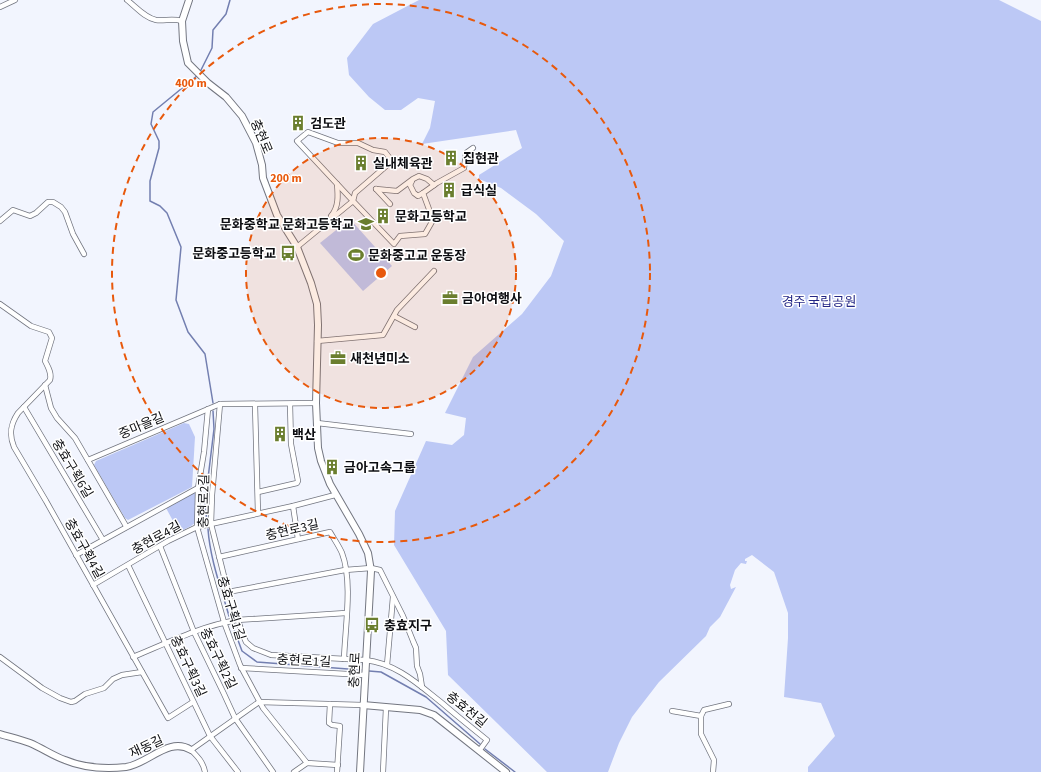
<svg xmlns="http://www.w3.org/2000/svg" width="1041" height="772" font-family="'Source Sans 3','Noto Sans KR',sans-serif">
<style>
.green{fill:#bcc8f5}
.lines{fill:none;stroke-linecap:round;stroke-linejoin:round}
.stream{stroke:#737fb0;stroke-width:1.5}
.minor-casing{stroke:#737680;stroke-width:6}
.tertiary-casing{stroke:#737680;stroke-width:8}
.minor{stroke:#fff;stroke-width:4.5}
.tertiary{stroke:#fff;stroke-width:6}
.ring{fill:none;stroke:#e8590c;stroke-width:2;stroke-dasharray:7 5}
.labels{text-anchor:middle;stroke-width:3;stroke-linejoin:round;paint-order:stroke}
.poi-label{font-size:13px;font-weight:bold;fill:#0c0d11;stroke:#fff;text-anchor:start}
.street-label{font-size:13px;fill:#0c0d11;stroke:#fff}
.park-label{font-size:13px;fill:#242786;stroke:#fff}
.centre{fill:#e8590c;stroke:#fff;stroke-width:2}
.ring-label{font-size:12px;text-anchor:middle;font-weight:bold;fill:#e8590c;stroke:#fff;stroke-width:3;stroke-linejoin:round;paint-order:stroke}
</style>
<rect width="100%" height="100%" fill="#f2f5fe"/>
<g class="green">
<polygon points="419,0 999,0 1041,21 1041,772 808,772 808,767 835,736 821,703 784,697 788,638 788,613 774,572 752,555 745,559 745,561 747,561 746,564 741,563 735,570 730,585 731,589 736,587 720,617 710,627 706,636 659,682 632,717 619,743 608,772 547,772 448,675 446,631 394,545 395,511 426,441 452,445 464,435 466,418 445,413 473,357 522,314 551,276 564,241 536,214 501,188 479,179 479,175 522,148 516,130 422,144 430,128 435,101 418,98 401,110 385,110 369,97 349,75 347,58 373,24"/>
<polygon points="350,219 392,266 363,291 320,243"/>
<polygon points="184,423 189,424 195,437 192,487 128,520 125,518 94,465 96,461"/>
<polygon points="195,491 195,523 191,526 179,532 166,508"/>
</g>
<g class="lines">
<g class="stream">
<polyline points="200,72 212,48 213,30 226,14 230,0"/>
<polyline points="198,75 153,112 151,124 159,141 159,148 150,181 150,201 160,206 167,213 181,247 176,300 188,332 205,354 213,403"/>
<polyline points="207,522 205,503 214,429 213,411"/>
<path d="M208,529C210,559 221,588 229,616"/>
<polyline points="232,624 242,651 257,662 361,670"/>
<polyline points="369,671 381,672 426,697 480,744"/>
<polyline points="485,749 515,772"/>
</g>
<defs>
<g id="minor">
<path d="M127,0C136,7 145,18 156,20C165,21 173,18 182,21"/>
<polyline points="0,7 15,0"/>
<polyline points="412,181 410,185 414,193 418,196 423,193"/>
<polyline points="376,189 397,191 413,179 419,176 427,179 434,185"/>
<polyline points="376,189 390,204"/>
<path d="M331,216C339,207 338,195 337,184"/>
<polyline points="0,221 13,210 30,216 36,213 48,202 53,202 61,207 65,212 73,234 84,254"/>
<polyline points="297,247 353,201 297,141 308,132 338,143 358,143 373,150 385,152 392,161 355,193 353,201 394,244 400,236 425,234 433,220 423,193 437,183 464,168 466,153 473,148"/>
<path d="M0,304L31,326L49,332L52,338L45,361C48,367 52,373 50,380L18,413C10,425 9,435 14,447L46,501L168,718L193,702"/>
<polyline points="394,316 415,327"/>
<polyline points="317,341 383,335 397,310 434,271"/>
<polyline points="45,385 51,408 57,418 75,438 126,526"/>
<path d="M220,404L212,495L211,524L228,592L243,635L246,642L253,648L271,655L365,660C396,663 419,685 442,703C457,716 472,728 487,740L479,751"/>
<polyline points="255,405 258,513"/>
<polyline points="24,407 103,540"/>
<polyline points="208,409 204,452 198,488 197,527 224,622 240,665 263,708 307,763 338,765"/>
<polyline points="317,423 411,434"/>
<polyline points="88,460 220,404 316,403"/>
<polyline points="258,492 297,483 298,481 291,444 290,404"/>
<polyline points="293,506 298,539"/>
<polyline points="160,546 194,632 224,694 235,718 273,772"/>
<polyline points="76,555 198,488"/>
<path d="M219,557L330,532C334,539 339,546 342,553C353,582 345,628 344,659"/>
<polyline points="128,565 210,736 238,772"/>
<polyline points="93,585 168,541 197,527 293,506 335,495"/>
<polyline points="228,592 345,570 371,568 380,570 403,616 413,641 416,648 417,666 420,674 422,687"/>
<polyline points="0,657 42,688 60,698 71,702 75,701 85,694 104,688 113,679 122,675 142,672"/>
<path d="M133,657C167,643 201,626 237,620L346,613"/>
<polyline points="387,665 393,597"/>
<polyline points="241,668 365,675"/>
<polyline points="330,704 329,723 332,725 340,726 337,772"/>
<polyline points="672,711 701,716 701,734 714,760 713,772"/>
<polyline points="701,716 704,710 729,704"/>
<path d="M205,772C203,762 198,757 191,750L259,702L363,705"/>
<polyline points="294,772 307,763"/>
<polyline points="383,772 386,708"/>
</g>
<g id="tertiary">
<polyline points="189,0 182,21 183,41 188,63 208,83 226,97 242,116 256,143 262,165 263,178 277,215 297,247 311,283 317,304 318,325 316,403 318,448 321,461 330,484 359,534 368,553 371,571 360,772"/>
<polyline points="363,705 420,710 434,715 506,772"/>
<path d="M0,734C10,737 20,739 30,743C42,748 53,756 65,760C84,768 106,769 126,767C148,764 169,736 191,750"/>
</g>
</defs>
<use href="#minor" class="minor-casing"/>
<use href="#tertiary" class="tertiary-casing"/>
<use href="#minor" class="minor"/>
<use href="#tertiary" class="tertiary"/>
</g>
<circle cx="381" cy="273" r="135" fill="#e8590c" fill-opacity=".12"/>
<g class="ring">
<circle cx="381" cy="273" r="135"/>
<circle cx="381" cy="273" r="269"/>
</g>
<defs>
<symbol id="building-bare" viewBox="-9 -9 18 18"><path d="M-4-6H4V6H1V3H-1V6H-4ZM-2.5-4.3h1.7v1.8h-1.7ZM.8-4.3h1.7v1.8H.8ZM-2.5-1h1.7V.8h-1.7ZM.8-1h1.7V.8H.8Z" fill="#6a7e2e" stroke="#fff" stroke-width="2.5" paint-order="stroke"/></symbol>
<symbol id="school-bare" viewBox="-9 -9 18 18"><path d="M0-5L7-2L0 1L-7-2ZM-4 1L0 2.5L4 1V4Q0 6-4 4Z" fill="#6a7e2e" stroke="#fff" stroke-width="2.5" paint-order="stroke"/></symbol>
<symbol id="bus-bare" viewBox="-9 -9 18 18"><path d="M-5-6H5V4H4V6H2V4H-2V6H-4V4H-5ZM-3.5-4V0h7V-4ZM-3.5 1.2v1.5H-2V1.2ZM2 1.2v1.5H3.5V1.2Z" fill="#6a7e2e" stroke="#fff" stroke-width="2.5" paint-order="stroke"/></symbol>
<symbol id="stadium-bare" viewBox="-9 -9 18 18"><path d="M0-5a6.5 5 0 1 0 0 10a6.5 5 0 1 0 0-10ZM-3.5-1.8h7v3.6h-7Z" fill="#6a7e2e" stroke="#fff" stroke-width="2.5" paint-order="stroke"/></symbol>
<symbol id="office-bare" viewBox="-9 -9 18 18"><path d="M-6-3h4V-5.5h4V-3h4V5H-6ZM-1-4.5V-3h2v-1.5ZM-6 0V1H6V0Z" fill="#6a7e2e" stroke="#fff" stroke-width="2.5" paint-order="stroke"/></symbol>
</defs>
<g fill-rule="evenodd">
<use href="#building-bare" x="287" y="112" width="22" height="22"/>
<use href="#building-bare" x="440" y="147" width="22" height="22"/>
<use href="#building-bare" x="350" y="152" width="22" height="22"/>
<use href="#building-bare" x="438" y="179" width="22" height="22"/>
<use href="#building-bare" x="372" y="205" width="22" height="22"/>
<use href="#school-bare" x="355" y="213" width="22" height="22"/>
<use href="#bus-bare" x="277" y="242" width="22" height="22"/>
<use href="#stadium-bare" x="345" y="244" width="22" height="22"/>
<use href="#office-bare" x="439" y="287" width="22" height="22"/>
<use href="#office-bare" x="327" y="347" width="22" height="22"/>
<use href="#building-bare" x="269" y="423" width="22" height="22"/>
<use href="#building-bare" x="321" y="456" width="22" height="22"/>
<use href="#bus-bare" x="361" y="614" width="22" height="22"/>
</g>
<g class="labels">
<g class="poi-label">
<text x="310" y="128">검도관</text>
<text x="463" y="163">집현관</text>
<text x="373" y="168">실내체육관</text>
<text x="461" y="195">급식실</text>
<text x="395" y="221">문화고등학교</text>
<text x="354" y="229" text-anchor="end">문화중학교 문화고등학교</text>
<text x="276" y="258" text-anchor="end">문화중고등학교</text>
<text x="368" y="260">문화중고교 운동장</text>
<text x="462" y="303">금아여행사</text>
<text x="350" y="363">새천년미소</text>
<text x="292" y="439">백산</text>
<text x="344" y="472">금아고속그룹</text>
<text x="384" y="630">충효지구</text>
</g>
<g class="street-label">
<text transform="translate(262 136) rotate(67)" y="5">충현로</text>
<text transform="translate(141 425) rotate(-23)" y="5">중마을길</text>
<text transform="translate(73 468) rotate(59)" y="5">충효구획6길</text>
<text transform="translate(203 501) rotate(-89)" y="5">충현로2길</text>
<text transform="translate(292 529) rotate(-13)" y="5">충현로3길</text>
<text transform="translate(156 537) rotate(-29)" y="5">충현로4길</text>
<text transform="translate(85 548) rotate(61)" y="5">충효구획4길</text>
<text transform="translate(232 608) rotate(73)" y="5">충효구획1길</text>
<text transform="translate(219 658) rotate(64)" y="5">충효구획2길</text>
<text transform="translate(304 660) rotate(3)" y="5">충현로1길</text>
<text transform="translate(189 666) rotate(65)" y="5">충효구획3길</text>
<text transform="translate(354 670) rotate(-87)" y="5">충현로</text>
<text transform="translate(467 709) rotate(39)" y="5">충효천길</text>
<text transform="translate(146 746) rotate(-25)" y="5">재동길</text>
</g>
<g class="park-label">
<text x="819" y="306">경주 국립공원</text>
</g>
</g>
<circle cx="381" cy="273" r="6" class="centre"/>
<g class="ring-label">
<text x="191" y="87">400 m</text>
<text x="286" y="182">200 m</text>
</g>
</svg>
